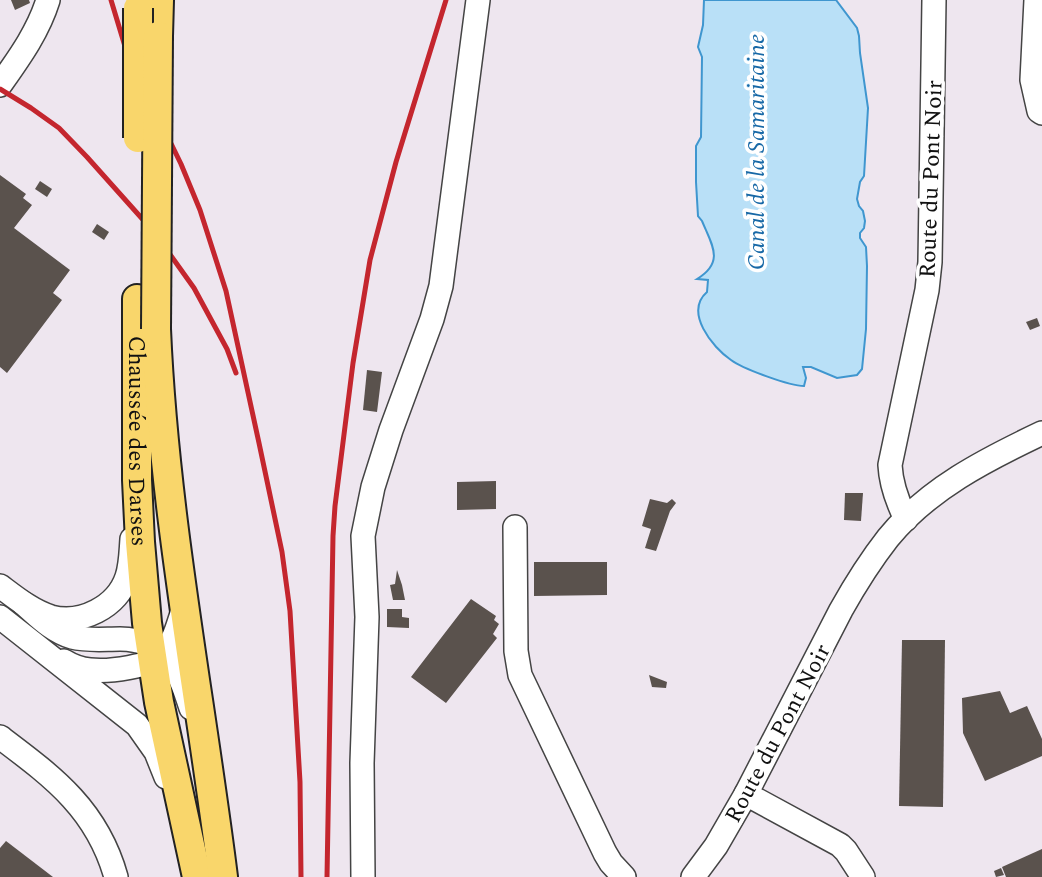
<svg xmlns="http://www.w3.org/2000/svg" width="1042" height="877" font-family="Spectral,serif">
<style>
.industrial{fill:#eee6ef}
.water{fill:#b9e0f7;stroke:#3f96cf;stroke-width:2}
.building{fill:#5a524d}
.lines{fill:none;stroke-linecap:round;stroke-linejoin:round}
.minor-casing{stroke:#444;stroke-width:26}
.major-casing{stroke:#222;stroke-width:32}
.minor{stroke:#fff;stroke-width:23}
.major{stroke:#f9d66b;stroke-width:28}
.rail{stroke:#c4262e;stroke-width:5}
.major-bridge-casing{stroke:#222;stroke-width:32;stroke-linecap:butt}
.major-bridge{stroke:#f9d66b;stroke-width:28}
.labels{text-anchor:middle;stroke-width:7;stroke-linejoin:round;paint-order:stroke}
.street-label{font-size:23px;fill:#111;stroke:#fff}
.water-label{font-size:24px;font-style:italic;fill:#1768a6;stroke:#fff}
</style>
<rect width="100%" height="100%" fill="#fffdf5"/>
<rect class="industrial" x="0" y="0" width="1042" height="877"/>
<path class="water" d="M704,0H836L857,28L859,36L860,53L868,108L864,176L860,182L857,199L859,206L863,211L865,221L864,228L860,233V238L866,247L867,266L866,329L862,369L857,375L837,378L811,367H803L806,378L804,386C790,386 743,369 731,360C712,347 684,312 707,292L708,280L697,279C725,262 712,245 702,221L698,216L696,182V146L701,137L702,57L698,47L703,25Z"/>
<g class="building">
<polygon points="11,0 29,0 30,3 15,10"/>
<polygon points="0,175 26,194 23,198 32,205 14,228 70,270 53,293 62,300 7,373 0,367"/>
<polygon points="40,181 52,189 47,197 35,189"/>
<polygon points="97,224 109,232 104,240 92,232"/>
<polygon points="1037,318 1040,326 1030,330 1026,322"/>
<polygon points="367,370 382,372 377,412 363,410"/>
<polygon points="496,481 496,509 457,510 457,482"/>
<polygon points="845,493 863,493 861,521 844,520"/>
<polygon points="650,499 667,503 672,499 676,503 670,511 656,551 645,548 651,529 642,526"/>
<polygon points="534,562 607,562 607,595 534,596"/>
<polygon points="397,570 402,585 405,600 393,600 390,585 395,584"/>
<polygon points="471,599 496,616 494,620 499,624 493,634 497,638 446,703 411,677"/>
<polygon points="387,609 402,609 402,617 409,618 409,628 387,627"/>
<polygon points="902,640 945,640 943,807 899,806"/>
<polygon points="649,675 667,682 666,688 652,687"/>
<polygon points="1000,691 1010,713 1027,706 1042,739 1042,756 985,781 963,733 962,698"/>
<polygon points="6,841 53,877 0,877 0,848"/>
<polygon points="1042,849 1042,877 1006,877 1002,867"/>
<polygon points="1001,868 1004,875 996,877 994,871"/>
</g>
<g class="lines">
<defs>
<g id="minor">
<polyline points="1036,0 1032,80 1039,111 1042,113"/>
<path d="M0,85C19,58 38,32 48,0"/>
<path d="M906,519C897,501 891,485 890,465L927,290L930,262L934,0"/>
<polyline points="515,527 516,651 520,675 605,853 611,863 624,877"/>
<path d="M0,586C16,598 32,611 51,617C81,625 117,607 127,577C131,565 131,552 132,539"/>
<path d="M23,603C38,616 52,631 72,637C88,641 104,639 120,639C168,640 178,668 191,708"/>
<polyline points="0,617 137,725 156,752 166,777"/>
<path d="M64,661C72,666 80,669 90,670C108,672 152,667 164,653C175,640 179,622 184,607"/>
<path d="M0,737C53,777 97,809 116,877"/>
<polyline points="746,794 840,845 846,851 863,877"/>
<polyline points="363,877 362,763 367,617 363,536 373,487 391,430 432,319 441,286 478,0"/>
<path d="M693,877L716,846L746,794L841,610C855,585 870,561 888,538C928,489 985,460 1042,433"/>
</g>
<g id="major">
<polyline points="158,36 159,0"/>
<path id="s1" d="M137,299V480L140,542L147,623L159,702L197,877"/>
<path d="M156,329C164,514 200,694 223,877"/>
</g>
</defs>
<use href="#minor" class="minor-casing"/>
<use href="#major" class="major-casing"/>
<use href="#minor" class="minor"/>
<use href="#major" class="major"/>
<g class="rail">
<polyline points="111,0 127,53 181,164 200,210 226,291 259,443 282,552 290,611 300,782 301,877"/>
<polyline points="0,89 31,108 59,128 87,157 154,232 194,288 227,349 236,373"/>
<polyline points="327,877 333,536 335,506 353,363 370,260 396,162 446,0"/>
</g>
<defs>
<g id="major-bridge">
<polyline points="138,138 138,8"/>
<polyline points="156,329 158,36"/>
</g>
</defs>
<use href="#major-bridge" class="major-bridge-casing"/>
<use href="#major-bridge" class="major-bridge"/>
</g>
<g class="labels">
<g class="street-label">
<text transform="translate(930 179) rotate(-88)" y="8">Route du Pont Noir</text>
<text dy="8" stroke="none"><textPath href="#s1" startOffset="142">Chaussée des Darses</textPath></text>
<text transform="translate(777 733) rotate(-62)" y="8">Route du Pont Noir</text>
</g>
<g class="water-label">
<text transform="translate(756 152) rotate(-90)" y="8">Canal de la Samaritaine</text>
</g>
</g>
</svg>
